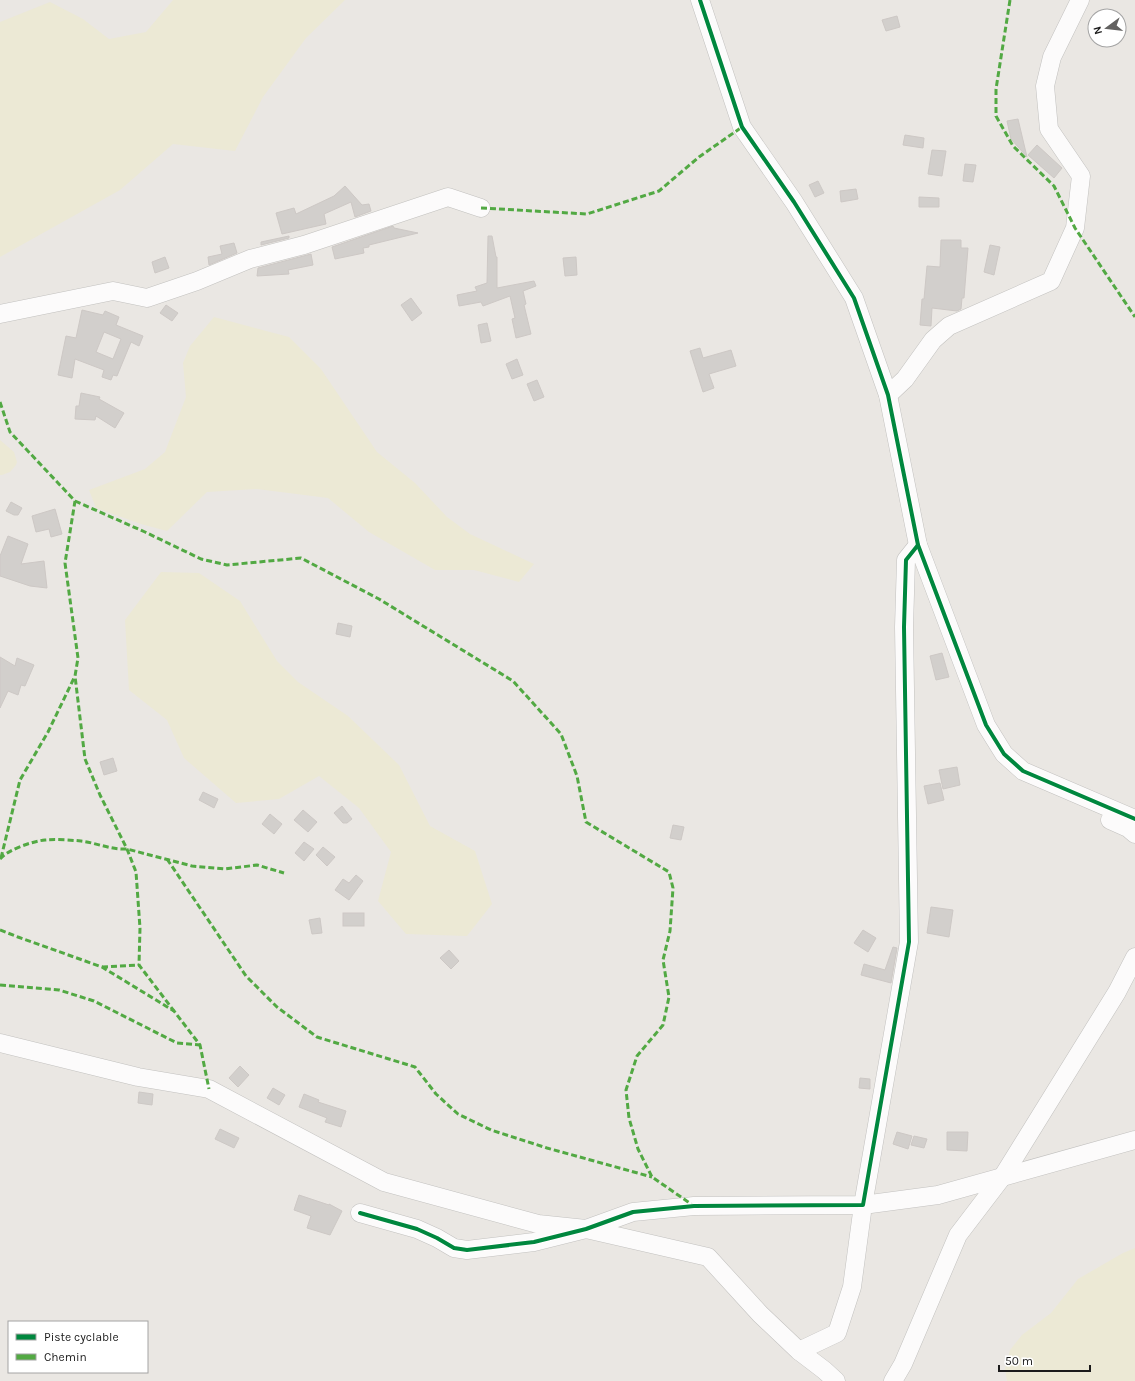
<svg xmlns="http://www.w3.org/2000/svg" width="1135" height="1381" font-family="Karla,sans-serif">
<style>
.farmland{fill:#ece9d5}
.building{fill:#d2cfcc;stroke:#cdc8c5;fill-rule:evenodd}
.lines{fill:none;stroke-linecap:round;stroke-linejoin:round}
.minor-casing{stroke:#c2c1bf;stroke-width:19}
.minor{stroke:#fcfbfb;stroke-width:18}
.quiet{stroke:#52a943;stroke-width:3;stroke-dasharray:6 3;stroke-linecap:butt}
.cycleway-casing{stroke:#fff;stroke-width:6}
.cycleway{stroke:#00873e;stroke-width:4}
</style>
<rect width="100%" height="100%" fill="#eae7e3"/>
<g class="farmland">
<polygon points="173,0 345,0 306,38 263,97 235,151 173,144 120,190 0,257 0,22 50,2 83,19 109,39 146,32"/>
<polygon points="214,317 289,337 321,369 377,452 415,483 447,517 470,534 534,564 519,582 474,570 435,570 369,532 328,498 257,489 207,492 167,531 141,524 96,508 89,490 145,469 165,452 186,397 183,363 190,346"/>
<polygon points="0,440 14,452 17,462 16,465 10,472 2,475 0,475"/>
<polygon points="161,572 199,573 240,601 277,661 298,682 348,716 399,765 430,826 475,851 492,904 467,936 406,934 378,901 391,852 359,808 319,776 279,799 236,803 184,758 167,720 129,690 125,620"/>
<polygon points="1135,1248 1135,1381 1007,1381 1005,1369 1010,1350 1022,1335 1051,1313 1078,1279 1123,1253"/>
</g>
<g class="building">
<polygon points="897,16 900,27 886,31 882,20"/>
<polygon points="1018,119 1027,157 1011,139 1007,121"/>
<polygon points="905,135 924,138 923,148 903,145"/>
<polygon points="1037,145 1062,168 1054,178 1028,155"/>
<polygon points="932,150 946,151 942,176 928,174"/>
<polygon points="965,164 976,165 973,182 963,181"/>
<polygon points="818,181 824,193 815,197 809,185"/>
<polygon points="345,186 362,205 369,204 371,211 355,217 351,202 324,214 326,224 282,234 276,213 294,208 296,214 334,196"/>
<polygon points="856,189 858,199 841,202 840,191"/>
<polygon points="919,197 939,198 939,207 919,207"/>
<polygon points="393,226 394,228 418,233 369,245 369,247 363,248 364,253 335,259 332,247"/>
<polygon points="289,236 289,238 261,245 261,242"/>
<polygon points="488,236 492,236 496,257 497,257 497,288 534,281 536,286 523,291 526,304 524,305 531,334 516,338 512,319 515,318 510,296 483,306 481,302 459,306 457,295 477,291 475,287 487,283"/>
<polygon points="941,240 961,240 961,248 968,248 964,298 962,298 961,309 957,311 932,308 931,326 920,325 922,299 924,299 927,266 940,267"/>
<polygon points="234,243 237,253 209,265 208,257 222,254 220,246"/>
<polygon points="990,245 1000,247 994,275 984,272"/>
<polygon points="311,254 313,265 288,270 289,274 257,276 258,268"/>
<polygon points="165,257 169,268 155,273 152,262"/>
<polygon points="576,257 577,275 565,276 563,258"/>
<polygon points="411,298 422,313 412,321 401,305"/>
<polygon points="166,305 178,313 172,321 160,313"/>
<path d="M82,310L103,315L105,311L119,317L116,325L143,336L139,346L131,342L117,376L113,375L111,380L102,377L104,370L75,359L72,378L58,375L66,336L76,338ZM104,332L121,339L113,359L96,352Z"/>
<polygon points="487,323 491,341 481,343 478,325"/>
<polygon points="700,348 703,358 731,350 736,366 709,374 714,388 703,392 690,351"/>
<polygon points="517,359 523,375 512,379 506,364"/>
<polygon points="537,380 544,397 534,401 527,384"/>
<polygon points="81,393 100,397 99,399 124,413 115,428 96,416 95,420 75,419 76,406 79,406"/>
<polygon points="11,502 22,508 18,515 14,515 6,511"/>
<polygon points="55,509 62,534 51,537 49,529 36,532 32,516"/>
<polygon points="8,536 28,544 21,564 44,561 47,588 30,586 0,576 0,556"/>
<polygon points="338,623 352,626 350,637 336,634"/>
<polygon points="942,653 949,677 936,680 930,656"/>
<polygon points="0,657 15,666 17,658 34,665 25,686 21,685 18,695 8,691 0,708"/>
<polygon points="113,758 117,771 104,775 100,762"/>
<polygon points="957,767 960,785 943,789 939,770"/>
<polygon points="940,783 944,800 928,804 924,786"/>
<polygon points="203,792 218,799 214,808 199,800"/>
<polygon points="342,806 352,819 347,823 343,823 334,813"/>
<polygon points="303,810 317,822 308,832 294,820"/>
<polygon points="270,814 282,824 274,834 262,824"/>
<polygon points="673,825 684,827 681,840 670,838"/>
<polygon points="304,842 314,849 304,861 295,853"/>
<polygon points="323,847 335,857 327,866 316,855"/>
<polygon points="356,875 363,881 349,900 335,890 343,879 349,883"/>
<polygon points="931,907 953,910 949,937 927,933"/>
<rect x="343" y="913" width="21" height="13"/>
<polygon points="320,918 322,933 312,934 309,920"/>
<polygon points="863,930 876,938 868,952 854,943"/>
<polygon points="893,947 897,948 891,983 861,975 864,964 885,970"/>
<polygon points="449,950 459,961 451,969 440,958"/>
<polygon points="240,1066 249,1075 238,1087 229,1078"/>
<polygon points="860,1078 870,1079 870,1089 859,1088"/>
<polygon points="273,1088 285,1095 279,1105 267,1098"/>
<polygon points="139,1092 153,1094 152,1105 138,1103"/>
<polygon points="304,1094 319,1100 318,1102 346,1111 341,1127 325,1122 327,1118 299,1107"/>
<polygon points="220,1129 239,1138 234,1148 215,1139"/>
<polygon points="897,1132 912,1136 908,1149 893,1144"/>
<polygon points="947,1132 968,1132 967,1151 947,1150"/>
<polygon points="914,1136 927,1139 924,1148 911,1145"/>
<polygon points="299,1195 329,1205 329,1204 342,1211 330,1235 307,1228 311,1216 294,1210"/>
</g>
<g class="lines">
<defs>
<g id="minor">
<polyline points="700,0 742,127 794,202 854,298 888,395 918,545 986,725 1004,754 1023,771 1135,819"/>
<polyline points="0,314 113,291 147,298 197,281 250,259 304,245 448,197 481,208"/>
<polyline points="888,395 905,379 933,340 949,326 1051,281 1075,228 1081,176 1049,129 1045,86 1052,57 1080,0"/>
<polyline points="1110,820 1128,828 1135,834"/>
<polyline points="0,1043 138,1077 209,1089 384,1182 538,1224 586,1229 708,1257 760,1314 799,1351 824,1370 836,1381"/>
<polyline points="360,1213 417,1229 437,1238 454,1248 467,1250 534,1242 586,1229 633,1212 694,1206 863,1205 909,942 904,627 906,560 918,545"/>
<polyline points="799,1351 837,1333 852,1287 863,1205 938,1195 1135,1140"/>
<polyline points="893,1381 903,1364 958,1235 1003,1176 1117,992 1135,957"/>
</g>
</defs>
<use href="#minor" class="minor-casing"/>
<use href="#minor" class="minor"/>
<g class="quiet">
<polyline points="1010,0 996,89 996,116 1013,146 1054,186 1075,228 1135,317"/>
<polyline points="481,208 587,214 659,191 699,157 742,127"/>
<polyline points="0,402 10,432 75,501 65,563 78,658 75,676 85,759 100,795 127,849 136,872 140,928 139,965 174,1011"/>
<polyline points="75,501 145,532 201,559 227,565 301,558 379,599 513,681 561,734 577,776 586,822 669,872 673,888 670,931 663,960 669,997 663,1025 637,1056 626,1090 629,1118 638,1149 652,1177 694,1206"/>
<polyline points="1,858 20,780 48,732 75,676"/>
<path d="M0,859C7,850 33,841 45,840C56,839 70,840 81,841C97,843 111,850 127,849L192,866L225,869L257,865L284,873"/>
<polyline points="167,859 246,976 277,1007 317,1037 415,1067 436,1094 458,1114 491,1130 547,1148 652,1177"/>
<polyline points="0,930 18,937 102,967 174,1011 200,1045 209,1089"/>
<polyline points="102,967 139,965"/>
<polyline points="0,985 59,990 94,1001 177,1043 200,1045"/>
</g>
<defs>
<g id="cycleway">
<polyline points="700,0 742,127 794,202 854,298 888,395 918,545 986,725 1004,754 1023,771 1135,819"/>
<polyline points="360,1213 417,1229 437,1238 454,1248 467,1250 534,1242 586,1229 633,1212 694,1206 863,1205 909,942 904,627 906,560 918,545"/>
</g>
</defs>
<use href="#cycleway" class="cycleway-casing"/>
<use href="#cycleway" class="cycleway"/>
</g>
<rect x="8" y="1321" width="140" height="52" fill="#ffffff" stroke="#a4a4a4"/>
<rect x="16" y="1334" width="20" height="6" fill="#00873e" stroke="#a4a4a4"/>
<text x="44" y="1341" font-size="12" fill="#1b1b1b">Piste cyclable</text>
<rect x="16" y="1354" width="20" height="6" fill="#52a943" stroke="#a4a4a4"/>
<text x="44" y="1361" font-size="12" fill="#1b1b1b">Chemin</text>
<g transform="translate(1107 28) rotate(255)"><circle r="19" fill="#ffffff" stroke="#a4a4a4"/>
<path d="M0-3L7 15L0 10L-7 15Z" fill="#636261"/>
<text y="-6" font-size="11" font-weight="bold" text-anchor="middle" fill="#1b1b1b">N</text>
</g>
<path d="M999 1365v6h91v-6" fill="none" stroke="#1b1b1b" stroke-width="2"/>
<text x="1005" y="1365" font-size="12" fill="#1b1b1b" stroke="#ffffff" stroke-width="3" paint-order="stroke">50 m</text>
</svg>
